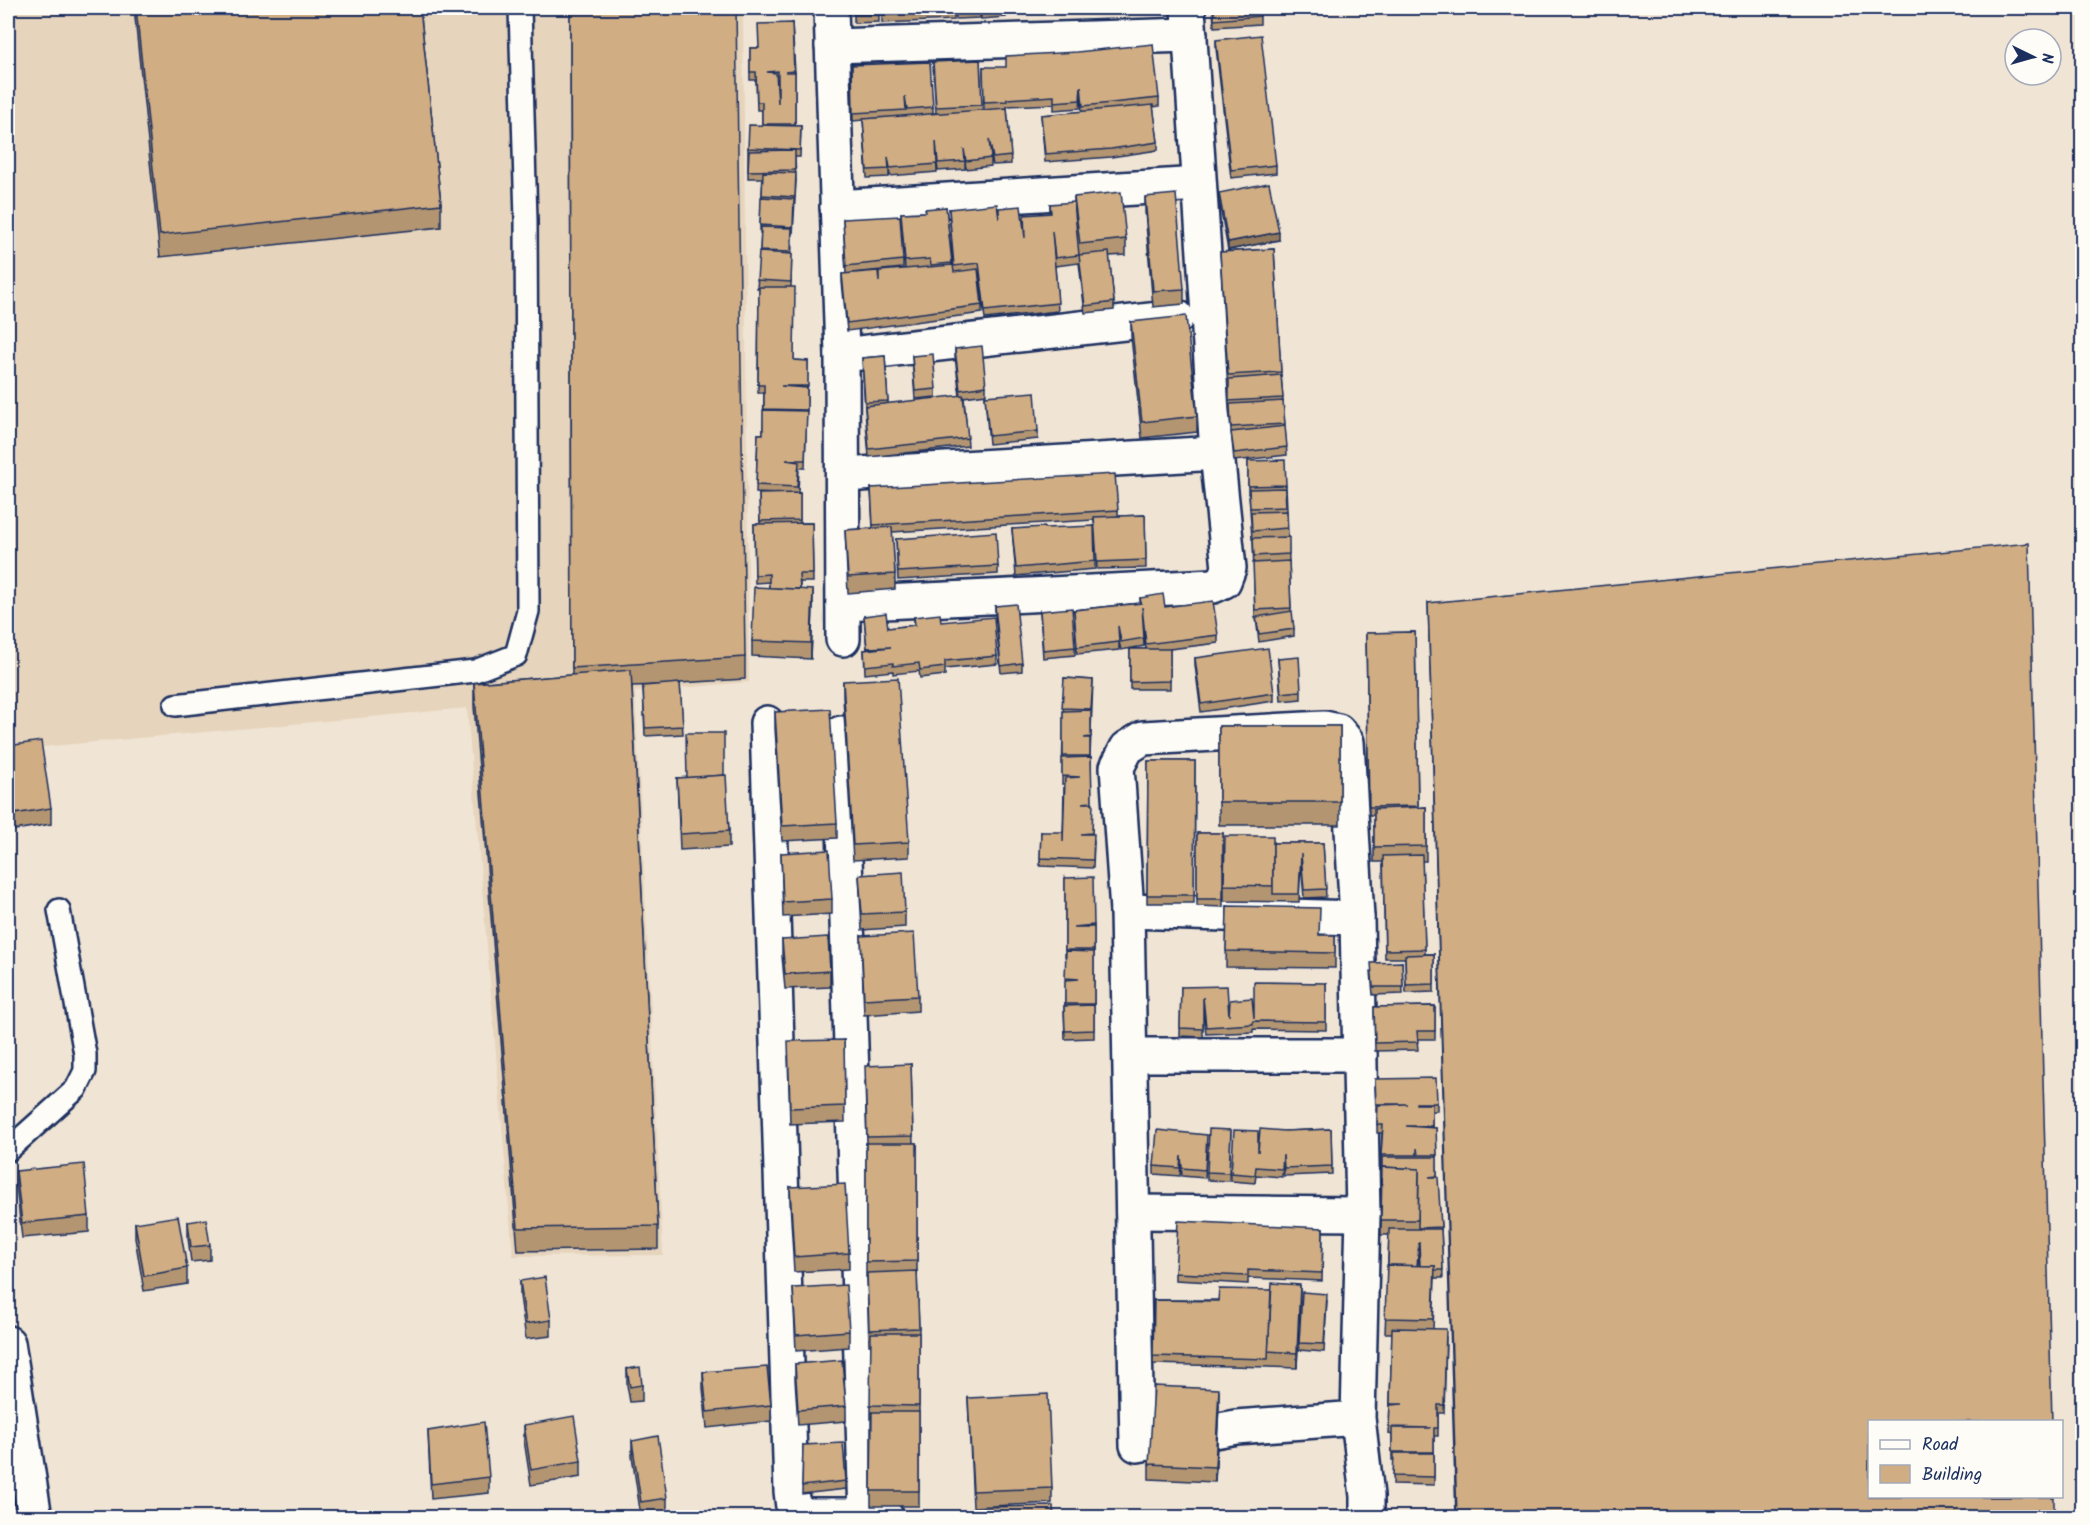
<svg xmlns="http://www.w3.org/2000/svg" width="2090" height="1525" font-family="Kalam,sans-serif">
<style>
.built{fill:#e6d4bc}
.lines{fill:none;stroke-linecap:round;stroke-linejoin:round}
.service-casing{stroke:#1b2f5e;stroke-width:26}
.minor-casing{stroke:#1b2f5e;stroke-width:38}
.service{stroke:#fdfcf7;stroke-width:21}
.minor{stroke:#fdfcf7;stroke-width:33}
.wall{fill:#b39571;stroke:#1b2f5e;stroke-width:1.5;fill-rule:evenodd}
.shaded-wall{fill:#92795c;stroke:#1b2f5e;stroke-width:1.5}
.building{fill:#d0ad83;stroke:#1b2f5e;stroke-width:1.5;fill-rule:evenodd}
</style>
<rect width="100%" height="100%" fill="#f0e4d4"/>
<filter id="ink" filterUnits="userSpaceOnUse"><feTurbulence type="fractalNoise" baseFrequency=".0167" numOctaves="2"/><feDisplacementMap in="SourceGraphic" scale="12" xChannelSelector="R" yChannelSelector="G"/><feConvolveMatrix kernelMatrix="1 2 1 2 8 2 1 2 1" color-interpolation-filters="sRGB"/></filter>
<g filter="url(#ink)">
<polygon class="built" points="8,8 568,8 569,24 743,11 749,682 635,692 663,1255 513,1256 467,708 8,750"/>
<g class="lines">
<defs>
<g id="service">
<polyline points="175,705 475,671 516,655 528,611 526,220 520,8"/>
<polyline points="8,1150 76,1089 85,1071 85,1054 59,910"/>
</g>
<g id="minor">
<polyline points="831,8 842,355 843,639"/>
<polyline points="832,46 1190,35"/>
<polyline points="837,207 1199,184"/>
<polyline points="842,355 1177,317"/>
<polyline points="843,475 1217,453"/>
<polyline points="843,604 1213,586 1224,581 1229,568 1217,453 1188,8"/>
<polyline points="767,723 791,1491 793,1507 806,1515 881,1515 887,1518"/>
<polyline points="841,733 866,1515"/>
<polyline points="1127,911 1357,918"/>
<polyline points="1130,1055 1360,1055"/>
<polyline points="1133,1212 1363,1214"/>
<polyline points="8,1343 35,1518"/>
<polyline points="1358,1418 1236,1427 1137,1445 1127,911 1117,767 1127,748 1143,738 1324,728 1338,731 1347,742 1357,918 1363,1214 1358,1418 1367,1496 1367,1518"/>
</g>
</defs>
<use href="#service" class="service-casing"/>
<use href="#minor" class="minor-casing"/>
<use href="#service" class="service"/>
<use href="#minor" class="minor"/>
</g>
<g class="wall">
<polygon points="134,8 420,8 441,204 441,227 160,257"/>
<polygon points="570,8 745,657 745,679 680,683 683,734 645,736 643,686 659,685 632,686 658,1226 658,1249 518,1251 474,706 474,683 572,675"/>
<polygon points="854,8 879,8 879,22 854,23"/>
<polygon points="882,8 954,8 954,20 882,23"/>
<polygon points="955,8 980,8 980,18 956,19"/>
<polygon points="981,8 1005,8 1006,17 981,19"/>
<polygon points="1006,8 1056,8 1056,10 1007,15"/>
<polygon points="1213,8 1260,8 1260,24 1214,27"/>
<path d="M792,23L795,72V126H801L800,157H795L796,181L793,235H792L791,287L794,360L808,361L805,468H799L798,493H800V523H812L813,582H800V589L813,605L811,659L752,656V641L769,588V582L755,583L754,524H760L759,494H779L756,493L758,434H763L764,393H758L759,288H757L760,252L761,233H760V225L763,178H748V148L762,125V110H757L756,80H750V48H758ZM777,79H778V102Z"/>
<polygon points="1216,40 1276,165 1276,173 1231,178 1216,48"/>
<polygon points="980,60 982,110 984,110 983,67 1159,98 1159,106 1153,107 1158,142 1158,150 1111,157 1045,162 1041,115 1082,112 1081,94 1080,108 1054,110 1054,104 1007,106 1011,164 993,165 991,155 991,166 966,169 965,160 965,169 938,171 936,154 937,172 890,176 889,168 889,177 867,178 863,120 853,121 852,65 933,107 933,113 936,113 933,62"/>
<polygon points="1219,193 1279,240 1228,250 1219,201"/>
<polygon points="1074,197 1126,239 1126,255 1109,256 1114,302 1114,310 1085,313 1079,263 1055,266 1058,311 985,319 979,271 978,271 982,305 982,313 847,331 842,282 842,274 846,274 843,219 903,260 903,268 851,273 879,282 905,269 901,213 926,212 946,207 952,265 953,265 949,209 999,219 1024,236 1050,213 1050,204 1074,208"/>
<polygon points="1145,197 1184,289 1184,304 1153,307 1145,212"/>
<polygon points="1274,249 1281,375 1287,455 1234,461 1229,409 1220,252"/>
<polygon points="1131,322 1197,416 1197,432 1142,438 1131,337"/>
<polygon points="955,349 986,386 986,394 964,397 968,446 869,457 865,410 862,358 885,356 888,404 960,396 955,357"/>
<polygon points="912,356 936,389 936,397 915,399"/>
<polygon points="985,396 1038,431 1038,439 989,444"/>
<polygon points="1248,461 1286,485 1291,611 1294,629 1294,636 1259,642 1256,618 1255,618 1253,539 1252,539 1249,494 1248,494"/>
<polygon points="871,488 1118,510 1118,516 1145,515 1146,568 1097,569 1094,520 892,532 895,574 895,589 848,593 845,530 873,528"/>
<polygon points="1045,528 1095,561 1095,569 1016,576 1012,529"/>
<polygon points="896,539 998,566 998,574 898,580"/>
<polygon points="1140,598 1165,607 1218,635 1218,643 1170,649 1170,689 1130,689 1130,649 1146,649 1143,626 1144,646 1121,650 1119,642 1119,650 1077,654 1074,610 1140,603"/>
<polygon points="1428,603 2054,1518 1456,1518"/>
<polygon points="995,606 1022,663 1022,671 1001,673 995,614"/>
<polygon points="1040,611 1075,647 1075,655 1043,658"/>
<polygon points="864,616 888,628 914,625 914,617 941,622 997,656 997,664 945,669 945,675 920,678 919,671 893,674 893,671 865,674 864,650 867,650"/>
<polygon points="1415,632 1418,808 1426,807 1426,861 1422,861 1425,954 1434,954 1434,992 1406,993 1405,958 1385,958 1383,862 1374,862 1374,815 1369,815 1366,633"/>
<polygon points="1195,658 1274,693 1274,701 1201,712 1195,665"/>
<polygon points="1278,659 1301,691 1301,699 1281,701"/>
<polygon points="1064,678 1093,680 1090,757 1091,757 1092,834 1094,842 1093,868 1040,866 1041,832 1063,842 1064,784 1062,784"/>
<polygon points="843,681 909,842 909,857 853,860 843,697"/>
<polygon points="775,712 837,823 837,838 782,841 775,728"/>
<rect x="1219" y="726" width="121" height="99"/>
<polygon points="8,746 51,808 51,824 8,831"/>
<polygon points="1148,761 1195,761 1194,903 1147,903"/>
<polygon points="724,775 729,831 729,847 680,850 677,778"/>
<polygon points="1197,833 1223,833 1223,907 1197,906"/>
<polygon points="1273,843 1323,843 1326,897 1304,898 1301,862 1299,902 1224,901 1224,885"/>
<polygon points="781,853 832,899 832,914 783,917"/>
<polygon points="859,875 905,912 905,927 862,930"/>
<polygon points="1065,878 1094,925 1094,1038 1065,1039 1064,1006 1065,1006 1066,957 1065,957"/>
<polygon points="1227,906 1319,935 1335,935 1335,968 1226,967"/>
<polygon points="861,936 918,996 918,1011 864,1015"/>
<polygon points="782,940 830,971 830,987 785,989 782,956"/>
<polygon points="1402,962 1403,994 1373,995 1371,971"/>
<polygon points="1326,983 1326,1030 1253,1029 1253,1032 1206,1034 1203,1005 1203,1037 1180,1036 1181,987 1229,1016 1254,1018"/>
<polygon points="1435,1006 1435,1039 1417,1039 1418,1050 1375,1051 1374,1007"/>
<polygon points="844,1040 845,1122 790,1124 788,1056"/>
<polygon points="911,1064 913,1143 917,1143 917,1271 919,1333 919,1506 871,1506 871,1345 869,1345 867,1277 866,1277 866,1143 867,1143 865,1081"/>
<path d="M1375,1087L1437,1103V1111H1432V1128H1436L1437,1177L1441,1227L1443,1278H1435L1433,1329L1446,1337L1444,1413H1438V1436H1434V1485L1393,1484L1394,1460H1392V1435L1389,1434L1392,1333H1385L1389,1235H1381L1382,1163H1381V1155L1382,1133H1377V1112H1376ZM1419,1249L1420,1266H1418Z"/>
<polygon points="1331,1129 1332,1174 1284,1176 1283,1162 1282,1177 1256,1175 1255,1183 1231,1181 1231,1173 1285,1131"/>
<polygon points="1231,1130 1229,1181 1207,1180 1207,1172"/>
<polygon points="1207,1143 1205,1178 1182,1176 1181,1164 1180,1176 1154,1174 1154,1166"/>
<polygon points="16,1171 89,1216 89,1232 22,1238 16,1186"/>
<polygon points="790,1187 849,1253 849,1269 794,1272 790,1202"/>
<polygon points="188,1222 210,1245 210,1260 191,1262 188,1238"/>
<polygon points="135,1223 187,1268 187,1284 144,1291 135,1238"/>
<polygon points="1323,1228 1322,1281 1248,1278 1248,1284 1175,1280 1175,1273"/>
<polygon points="520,1281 551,1320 551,1336 526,1339 520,1296"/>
<polygon points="793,1288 849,1331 849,1347 796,1351"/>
<polygon points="1154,1300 1300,1300 1297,1368 1268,1367 1153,1364"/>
<polygon points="1327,1302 1324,1352 1299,1350 1299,1343"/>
<polygon points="795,1364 846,1406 846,1421 798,1425 795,1379"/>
<polygon points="627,1369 642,1385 642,1401 630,1402 627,1385"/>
<polygon points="703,1372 771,1405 771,1421 707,1428 703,1388"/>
<polygon points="968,1398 1052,1488 1052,1503 973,1507"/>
<polygon points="1219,1405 1215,1482 1149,1479 1149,1464"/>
<polygon points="524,1425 581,1461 581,1477 531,1485 524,1440"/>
<polygon points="428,1431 489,1477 489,1493 431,1499"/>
<polygon points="632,1441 667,1498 667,1513 641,1517 632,1456"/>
<polygon points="803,1445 846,1481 846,1489 802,1494"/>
</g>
<g class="shaded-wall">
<polygon points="1279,232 1279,240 1228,250 1228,242"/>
<polygon points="813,590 813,605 811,659 811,643"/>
<polygon points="1300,1285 1300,1300 1297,1368 1297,1353"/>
<polygon points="1219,1389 1219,1405 1215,1482 1215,1467"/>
</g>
<g class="building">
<polygon points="136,8 420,8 441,204 160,235"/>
<polygon points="570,8 736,8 745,657 572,668"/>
<rect x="854" y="8" width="25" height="7"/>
<polygon points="882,8 954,8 954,12 882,15"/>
<rect x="956" y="8" width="24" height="3"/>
<polygon points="981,8 1005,8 1006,9 981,11"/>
<polygon points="1214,8 1260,8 1260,16 1214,20"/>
<path d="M792,23L794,71L785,72H795V124H762V102H757L756,72H750V48H759L758,24ZM778,71V103L776,73L767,72Z"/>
<polygon points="1261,35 1276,165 1231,170 1216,40"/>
<polygon points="1153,44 1159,98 1083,106 1081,86 1080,100 1054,102 1054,96 1007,99 1007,101 984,102 983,67 1006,67 1006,56 1077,52"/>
<polygon points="980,60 982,105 936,107 933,62"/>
<polygon points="930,62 933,107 907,109 905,96 906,110 853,113 852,65"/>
<polygon points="1153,105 1158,142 1111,149 1045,154 1041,115"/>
<polygon points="1007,108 1011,156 993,158 989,139 991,158 966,161 964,149 965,161 938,163 936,141 937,164 890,168 888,157 889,169 867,170 863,119"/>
<polygon points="749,125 801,126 800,150 748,148"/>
<polygon points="795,150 795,170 748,171 749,151"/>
<polygon points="763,172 796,173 795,197 762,195"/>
<polygon points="1269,183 1279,232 1228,242 1219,193"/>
<polygon points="1121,192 1126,239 1080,244 1074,197"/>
<polygon points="1176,194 1184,289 1153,291 1145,197"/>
<polygon points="761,197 794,199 793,227 760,225"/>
<polygon points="1074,202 1079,255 1109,252 1114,302 1085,306 1079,255 1055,258 1052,231 1058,303 985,311 979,263 954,266 949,209 997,204 999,219 999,208 1021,206 1025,238 1024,215 1051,213 1050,204"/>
<polygon points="946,207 952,263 931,265 930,259 905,261 901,213 926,212 925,209"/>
<polygon points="900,216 903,260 846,266 843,219"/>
<polygon points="761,227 792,228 791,252 760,251"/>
<polygon points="1274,249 1281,372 1228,375 1220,252"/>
<polygon points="759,252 792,254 791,282 757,280"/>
<polygon points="953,265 954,272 978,269 982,305 847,323 842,274 878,271 879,282 879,271"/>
<polygon points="759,287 795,287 794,360 808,361 808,386 781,386 807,388 807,410 764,409 764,385 758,385"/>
<polygon points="1186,316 1197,416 1142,422 1131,322"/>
<polygon points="982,346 986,386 960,390 955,349"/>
<polygon points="933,354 936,389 915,391 912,356"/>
<polygon points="885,356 888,401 865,402 862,358"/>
<polygon points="1281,375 1283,398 1229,401 1229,379"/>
<polygon points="1035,392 1038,431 989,436 985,396"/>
<polygon points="963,395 968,438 869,449 865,406"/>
<polygon points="1283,401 1285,424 1231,427 1230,404"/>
<polygon points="763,410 807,411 805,460 786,460 799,462 797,487 756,485 758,434 763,434"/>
<polygon points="1285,426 1287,447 1234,453 1231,432"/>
<polygon points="1285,460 1286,485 1248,486 1248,461"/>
<polygon points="1115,474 1118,510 873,525 871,488"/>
<polygon points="1285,488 1286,507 1250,508 1249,489"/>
<polygon points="800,493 800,520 760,521 759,494"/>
<polygon points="1287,511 1287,528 1252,531 1251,512"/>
<polygon points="1145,515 1146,560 1097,562 1094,517"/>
<polygon points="812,523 813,574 799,574 800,589 769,588 769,574 755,575 754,524"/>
<polygon points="1094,526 1095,561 1016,568 1012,529 1044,527 1045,528"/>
<polygon points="892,527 895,574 848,577 845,530"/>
<polygon points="996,532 998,566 898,572 896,539"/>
<polygon points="1289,537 1289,554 1254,556 1253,538"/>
<polygon points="2029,543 2052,1422 1869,1422 1869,1497 2054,1497 2054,1518 1457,1518 1428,603"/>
<polygon points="1289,561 1291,608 1255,610 1253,563"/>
<polygon points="754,587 813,590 811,643 752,641"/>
<polygon points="1163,594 1165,607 1213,601 1218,635 1146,644 1142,607 1144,638 1121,642 1118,626 1119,642 1077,647 1074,610 1141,603 1140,598"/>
<polygon points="1016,604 1022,663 1001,666 995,606"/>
<polygon points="1072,608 1075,647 1043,650 1040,611"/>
<polygon points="1292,611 1294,629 1259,634 1256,617"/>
<polygon points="886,613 888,628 915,625 914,617 940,614 941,622 994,617 997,656 945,661 945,667 920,670 919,663 893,666 893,663 865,666 864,650 891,647 867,648 864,616"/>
<polygon points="1415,632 1418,806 1369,807 1366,633"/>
<polygon points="1268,648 1274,693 1201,704 1195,658"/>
<polygon points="1130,649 1170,649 1170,681 1130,682"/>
<polygon points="1299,657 1301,691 1281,693 1278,659"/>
<polygon points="631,670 658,1226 518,1228 474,683"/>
<polygon points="898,678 909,842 853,845 843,681"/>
<polygon points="1064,678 1093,680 1091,709 1062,708"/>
<polygon points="680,683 683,726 645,728 643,686"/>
<polygon points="830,709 837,823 782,826 775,712"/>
<polygon points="1091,710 1091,737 1084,738 1090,738 1090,756 1063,756 1063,711"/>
<rect x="1219" y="726" width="121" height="76"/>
<polygon points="686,733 724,733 724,775 687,778"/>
<polygon points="41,741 51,808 8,815 8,746"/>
<polygon points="1091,757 1092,802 1082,803 1093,803 1092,833 1081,834 1094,834 1093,860 1040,858 1041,832 1063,832 1063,842 1065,778 1080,777 1062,776 1062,758"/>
<polygon points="1148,761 1195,761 1194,895 1147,895"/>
<polygon points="726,775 729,831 680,834 677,778"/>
<polygon points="1426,807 1426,846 1374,847 1374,809"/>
<rect x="1197" y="833" width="26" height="66"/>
<polygon points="1225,836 1273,836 1273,886 1224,885"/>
<polygon points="1273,843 1323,843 1326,889 1304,890 1301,854 1299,894 1273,894"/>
<polygon points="829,850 832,899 783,902 781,853"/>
<polygon points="1422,855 1425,949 1385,950 1383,856"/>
<polygon points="903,872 905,912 862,914 859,875"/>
<polygon points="1093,877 1094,925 1074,927 1094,927 1094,950 1065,950 1065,878"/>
<polygon points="1227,906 1320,908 1319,935 1335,935 1335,953 1226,951"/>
<polygon points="914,933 918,996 864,999 861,936"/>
<polygon points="828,937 830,971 785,974 782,940"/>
<polygon points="1066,951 1094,952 1094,1004 1065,1004 1065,980 1079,979 1065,978"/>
<polygon points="1434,954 1434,984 1406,985 1405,955"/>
<polygon points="1402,962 1403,987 1373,987 1371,963"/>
<polygon points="1254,982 1326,983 1326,1022 1253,1021 1253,1024 1206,1027 1203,997 1203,1029 1180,1028 1181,987 1227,986 1229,1016 1230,1000 1252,998 1254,1018"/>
<polygon points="1094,1005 1094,1030 1065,1031 1064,1006"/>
<polygon points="1435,1006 1435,1031 1417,1031 1418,1042 1375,1043 1374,1007"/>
<polygon points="844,1040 845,1106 790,1108 788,1041"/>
<polygon points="911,1064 913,1136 867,1137 865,1066"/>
<polygon points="1436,1078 1437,1103 1416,1103 1416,1104 1432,1104 1432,1126 1406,1126 1436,1128 1437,1155 1418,1155 1417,1148 1417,1155 1381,1155 1383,1125 1377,1125 1378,1105 1407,1104 1376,1104 1375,1079"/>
<polygon points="1209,1129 1231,1130 1229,1173 1207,1172"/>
<polygon points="1260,1129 1285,1131 1331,1129 1332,1166 1284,1168 1283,1155 1282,1169 1256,1167 1255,1175 1231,1173 1234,1130 1258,1131 1258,1152"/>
<polygon points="1157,1130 1207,1135 1205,1170 1182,1168 1181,1156 1180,1168 1154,1166"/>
<polygon points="866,1143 917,1143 917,1261 866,1262"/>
<polygon points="1382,1157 1437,1157 1437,1176 1429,1177 1438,1177 1441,1227 1418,1228 1419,1169 1382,1167"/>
<polygon points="84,1164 89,1216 22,1223 16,1171"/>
<polygon points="1382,1167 1419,1169 1418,1220 1381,1220"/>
<polygon points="845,1184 849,1253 794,1257 790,1187"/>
<polygon points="178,1216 187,1268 144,1276 135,1223"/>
<polygon points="206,1219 210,1245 191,1247 188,1222"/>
<polygon points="1178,1221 1323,1228 1322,1273 1248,1270 1248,1276 1175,1273"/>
<polygon points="1389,1229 1441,1229 1443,1270 1434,1270 1435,1266 1420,1266 1419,1242 1417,1266 1388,1265"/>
<polygon points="1387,1265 1435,1266 1433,1319 1385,1318"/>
<polygon points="917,1271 919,1328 869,1330 867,1273"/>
<polygon points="545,1277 551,1320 526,1324 520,1281"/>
<polygon points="1272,1283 1300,1285 1297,1353 1268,1351"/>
<polygon points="846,1285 849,1331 796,1335 793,1288"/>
<polygon points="1219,1289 1271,1290 1268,1359 1153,1356 1154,1300 1218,1301"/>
<polygon points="1302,1292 1327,1294 1324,1344 1299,1343"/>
<polygon points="1392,1328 1446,1329 1444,1405 1438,1405 1438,1428 1434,1428 1434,1452 1392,1452 1392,1428 1431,1428 1389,1427 1390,1405 1403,1404 1390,1404"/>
<polygon points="871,1333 919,1333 919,1406 870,1405"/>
<polygon points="842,1360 846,1406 798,1410 795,1364"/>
<polygon points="640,1367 642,1385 630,1387 627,1369"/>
<polygon points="767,1367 771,1405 707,1412 703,1372"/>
<polygon points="1154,1386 1219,1389 1215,1467 1149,1464"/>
<polygon points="1048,1394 1052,1488 973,1491 968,1398"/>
<polygon points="872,1412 919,1412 919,1491 871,1491"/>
<polygon points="574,1416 581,1461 531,1470 524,1425"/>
<polygon points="484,1422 489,1477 431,1484 428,1431"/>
<polygon points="658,1436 667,1498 641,1502 632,1441"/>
<polygon points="843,1443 846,1481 802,1486 803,1445"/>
<polygon points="1394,1453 1434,1453 1434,1477 1393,1476"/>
<polygon points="8,1492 10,1518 8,1518"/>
<polygon points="1053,1506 1054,1518 983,1518 983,1507"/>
<polygon points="1224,1516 1265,1518 1224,1518"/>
</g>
</g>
<rect width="2090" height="1525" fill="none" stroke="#fdfcf7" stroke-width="30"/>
<rect x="15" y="15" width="2060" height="1495" fill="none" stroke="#1b2f5e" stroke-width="2" filter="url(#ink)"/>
<rect x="1868" y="1420" width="195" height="78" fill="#fdfcf7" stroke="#a3aaba" stroke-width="1.5"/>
<rect x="1880" y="1440" width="30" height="9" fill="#fdfcf7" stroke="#a3aaba" stroke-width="1.5"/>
<text x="1922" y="1450" font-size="18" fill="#1b2f5e">Road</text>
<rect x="1880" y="1465" width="30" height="18" fill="#d0ad83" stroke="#a3aaba" stroke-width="1.5"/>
<text x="1922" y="1480" font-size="18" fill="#1b2f5e">Building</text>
<g transform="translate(2033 57) rotate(95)"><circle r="28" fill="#fdfcf7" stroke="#a3aaba" stroke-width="1.5"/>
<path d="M0-4.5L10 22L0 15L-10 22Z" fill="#1b2f5e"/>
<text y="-9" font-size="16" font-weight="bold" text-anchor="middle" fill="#1b2f5e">N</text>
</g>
</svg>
